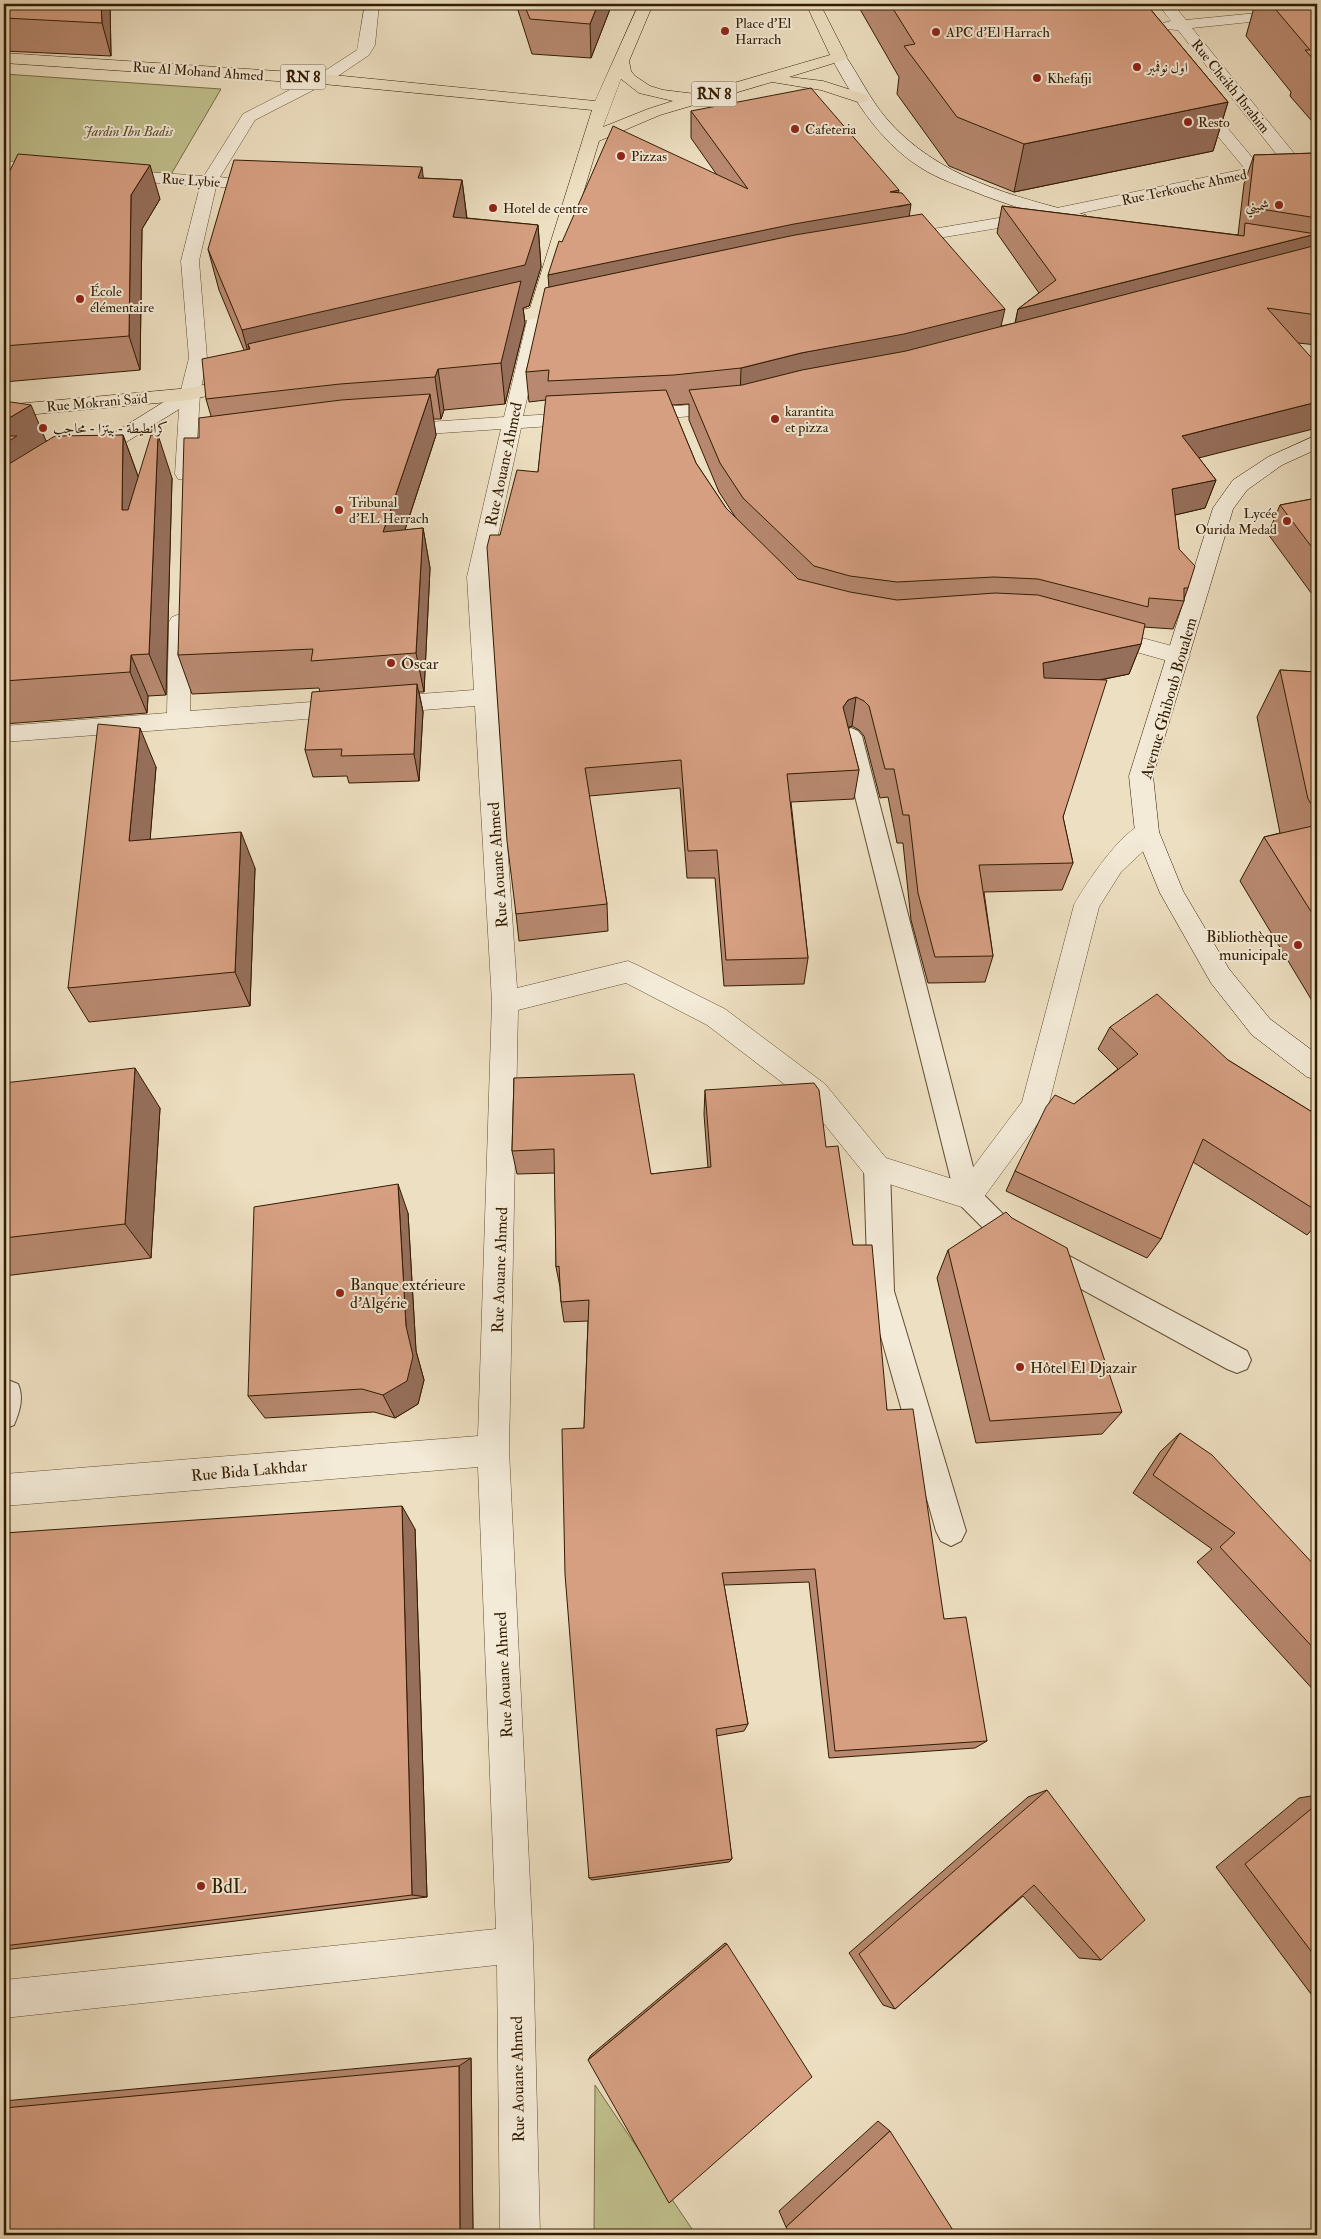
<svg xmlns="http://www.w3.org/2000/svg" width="1321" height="2239" font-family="'IM FELL Double Pica',Amiri,serif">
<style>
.green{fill:#c0c08d;stroke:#796e46}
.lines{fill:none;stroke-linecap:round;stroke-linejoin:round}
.service-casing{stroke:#614d30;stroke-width:2}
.minor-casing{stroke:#614d30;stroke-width:1}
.secondary-casing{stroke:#321c00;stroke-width:1}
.primary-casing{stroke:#321c00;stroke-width:1}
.service{fill:#f3ead7;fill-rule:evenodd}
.minor{fill:#f3ead7;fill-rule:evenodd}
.secondary{fill:#f3ead7;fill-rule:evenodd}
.primary{fill:#eddfc1;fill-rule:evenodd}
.wall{fill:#b88970;stroke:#321c00;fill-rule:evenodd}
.shaded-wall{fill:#966f5b;stroke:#321c00}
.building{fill:#d69f82;stroke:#321c00}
.poi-dot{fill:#8f2418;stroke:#f3ead7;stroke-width:2}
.labels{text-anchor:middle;stroke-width:4;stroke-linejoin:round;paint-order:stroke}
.far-poi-label{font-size:14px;fill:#321c00;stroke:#f3ead7;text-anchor:start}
.far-street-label{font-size:14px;fill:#321c00;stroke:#f3ead7}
.far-park-label{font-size:14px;font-style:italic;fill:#5d4d2a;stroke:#f3ead7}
.shield{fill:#f3ead7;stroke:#6c5a40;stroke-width:1}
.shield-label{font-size:15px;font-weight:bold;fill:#321c00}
.street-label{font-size:16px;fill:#321c00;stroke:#f3ead7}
.poi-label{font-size:16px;fill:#321c00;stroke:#f3ead7;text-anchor:start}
.near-poi-label{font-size:19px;fill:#321c00;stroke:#f3ead7;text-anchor:start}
</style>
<rect width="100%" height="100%" fill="#eddfc1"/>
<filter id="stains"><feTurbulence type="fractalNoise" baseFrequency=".004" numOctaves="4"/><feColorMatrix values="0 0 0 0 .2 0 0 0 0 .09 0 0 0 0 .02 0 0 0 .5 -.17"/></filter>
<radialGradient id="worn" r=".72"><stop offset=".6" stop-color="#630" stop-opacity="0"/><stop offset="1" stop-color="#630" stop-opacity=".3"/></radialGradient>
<g class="green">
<polygon points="4,74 221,89 166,183 4,168"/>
<polygon points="595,2085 696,2235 594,2235"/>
</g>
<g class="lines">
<defs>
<g id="service">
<polygon points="851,728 858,731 862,736 979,1190 1017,1228 1247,1351 1251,1360 1247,1369 1237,1373 1227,1369 999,1244 959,1204 955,1196 840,736 844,731"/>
<polygon points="877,1157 886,1160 890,1168 894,1291 966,1531 961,1541 951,1546 941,1541 936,1531 868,1291 864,1168 868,1160"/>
<path d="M8,1380L18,1384C24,1397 20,1411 14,1425L4,1429V1381Z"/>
</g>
<g id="minor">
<polygon points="365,4 379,4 375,45 369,55 329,82 255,120 220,177 233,179 235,183 233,187 216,187 199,261 207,358 200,394 195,474 192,479 185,480 178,479 175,474 180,394 189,358 181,261 200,186 117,180 111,179 109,175 111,171 117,170 204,176 243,114 317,76 357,50"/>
<polygon points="1158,4 1173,4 1186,20 1317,7 1317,15 1192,28 1302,163 1317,162 1317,172 1256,177 1052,219 903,244 897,243 894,239 897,235 903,234 1052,209 1245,169 1187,99 1189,96 1201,96 1260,167 1285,165 1178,30 1163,29 1160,26 1163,23 1171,21"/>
<polygon points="4,161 50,165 56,166 58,170 56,174 50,175 4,171"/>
<path d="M569,300L575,301L578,305L575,309L546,316L523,416L581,412L588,414L591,418L588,422L581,424L521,428L489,577L517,988L628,961L637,965L725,1009L825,1084L886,1158L962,1182L1022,1102L1074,905C1085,885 1122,829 1144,824C1148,823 1152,824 1156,825L1159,832L1156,839L1121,872L1099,907L1048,1107L1044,1115L978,1205L968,1209L867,1177L805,1100L707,1025L626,983L518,1010L509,1450L533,1945L540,2235H500L497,1965L4,2018V1980L496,1929L478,1467L4,1506V1474L478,1436L492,1002L475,706L4,742V726L167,713L169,622L172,617L180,614L188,617L191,622L190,711L474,690L467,577L501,429L397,436L390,434L387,430L390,426L397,424L504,417L529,312L532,308Z"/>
<polygon points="726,402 733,404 736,408 733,412 639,421 632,419 629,415 632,411 639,409"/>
<polygon points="1105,628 1187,650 1190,656 1187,662 1179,664 1097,641 1094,636 1097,631"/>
</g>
<g id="secondary">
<path d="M839,52L844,54C859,75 869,98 886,118C936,177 1014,197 1086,215L1089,219L1086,223L1080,224C1047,218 1016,207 985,196C966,188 946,182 928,172C883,147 855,102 831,57L834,54Z"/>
<polygon points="190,388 197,390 200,394 197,398 99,459 92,461 85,459 82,455 85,451 183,390"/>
<polygon points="1317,435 1317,449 1282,465 1247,490 1233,509 1153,776 1159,832 1183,891 1229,969 1270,1019 1317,1054 1317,1080 1307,1077 1252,1035 1211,983 1160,893 1135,832 1129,776 1213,508 1233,480 1268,457"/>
</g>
<g id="primary">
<path d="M639,4H653L629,61L631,71L635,76L650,86L663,90L696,94L830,55L806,4H820L847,57L844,60L789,77L823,81L867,95L869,98L867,101L861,103L821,90L772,82L660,115L599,141L547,312L544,316L488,330L481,328L479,324L481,320L530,308L592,110L323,84L4,63V53L323,74L595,101ZM621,79L639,93L673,101L648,109L603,127Z"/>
<polygon points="242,376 249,378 252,382 249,386 190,400 15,416 4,414 4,402 15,404 190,388"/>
</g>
</defs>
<use href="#service" class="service-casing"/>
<use href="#minor" class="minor-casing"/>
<use href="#secondary" class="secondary-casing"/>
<use href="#primary" class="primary-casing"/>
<use href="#service" class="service"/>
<use href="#minor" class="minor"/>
<use href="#secondary" class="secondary"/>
<use href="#primary" class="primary"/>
</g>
<g class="wall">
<polygon points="4,4 110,4 111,56 4,51"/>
<polygon points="517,4 612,4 591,58 532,54 517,7"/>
<polygon points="857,4 1146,4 1228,102 1213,151 1014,192 949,166 897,94 899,77"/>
<polygon points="1255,4 1317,4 1317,127 1290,96 1291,92 1246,36"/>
<path d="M691,111L898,193L910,216L1001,326L1015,323L1018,309L1039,293L997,233L1002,206L1238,235L1244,184L1254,155L1317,153V345L1298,343L1199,458L1216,480L1205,508L1175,515L1179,549L1188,588L1184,599V601L1173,629L1144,627L1141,644L1129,674L1100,680L1063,817L1073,863L1062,890L984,892L993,956L985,982L928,983L911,920L903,843H897L888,797L880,798L864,736L859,730L852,726L848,728L859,770L854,799L791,802L808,958L804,984L724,986L715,878H687L680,788L589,796L607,904L608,931L519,941L516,914L500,535L538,472L546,400L529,402L526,372L562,242L717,175L691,138ZM689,404V420L719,492L736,518L726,508L696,463L672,405Z"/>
<polygon points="423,178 462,180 467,218 538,225 541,267 529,306 523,308 525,323 505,404 444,410 441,419 433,419 436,435 405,530 423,528 430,568 424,692 419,692 423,712 419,781 349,783 347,776 313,777 305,750 320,692 319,688 192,694 178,655 199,438 211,416 206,399 244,350 219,290 208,249"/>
<polygon points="4,183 160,199 142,229 140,370 4,382"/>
<polygon points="4,401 46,441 123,435 138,476 172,478 166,695 148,696 147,713 4,724"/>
<polygon points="1317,498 1317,601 1268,534 1280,505"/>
<polygon points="1280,670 1317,672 1317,1009 1240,881 1264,837 1280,833 1257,717"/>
<polygon points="156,767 150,839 255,868 250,1006 89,1022 68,988"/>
<polygon points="1110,1027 1228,1060 1317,1115 1317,1224 1307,1235 1193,1162 1161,1239 1147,1258 1006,1191 1015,1171 1074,1104 1118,1069 1098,1049"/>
<polygon points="514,1078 651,1174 708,1168 704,1114 705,1090 826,1147 853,1245 887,1410 944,1619 987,1741 975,1748 829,1758 809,1582 724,1585 748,1724 744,1731 716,1736 732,1859 729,1862 592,1880 589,1878 584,1428 588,1321 564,1322 561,1302 560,1287 556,1267 555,1173 517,1174 512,1151"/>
<polygon points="4,1083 160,1108 151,1258 4,1276"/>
<polygon points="408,1213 416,1351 424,1380 418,1404 395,1418 374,1412 265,1418 248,1396"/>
<polygon points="948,1250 1122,1412 1102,1434 976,1443 937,1278"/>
<polygon points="1180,1433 1317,1568 1317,1694 1197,1562 1212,1549 1133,1493 1160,1452"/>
<polygon points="415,1529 427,1897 4,1950 4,1533"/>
<polygon points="1047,1790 1101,1960 1079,1958 1023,1896 895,2009 883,2005 849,1953 1028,1797"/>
<polygon points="1317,1795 1317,2002 1216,1867 1299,1798"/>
<polygon points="725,1943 727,1944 588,2060 591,2055"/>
<polygon points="471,2058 473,2235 4,2235 4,2101"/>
<polygon points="878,2121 890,2131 786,2227 779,2211"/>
</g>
<g class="shaded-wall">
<polygon points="101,4 110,4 111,56 102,23"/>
<polygon points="598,4 612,4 591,58 590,24"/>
<polygon points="1228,102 1213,151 1014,192 1024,144"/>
<polygon points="150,165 160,199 142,229 140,370 129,336 131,195"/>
<polygon points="422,167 427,208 418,178"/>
<polygon points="462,180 467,221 453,217"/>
<polygon points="899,190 897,207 911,204 907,232 550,302 548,275"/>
<polygon points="538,225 541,267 529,306 523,308 525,323 505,404 501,363 250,349 248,344 255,371 253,371 242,330"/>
<polygon points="1316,234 1305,261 1013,335 1018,309"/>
<polygon points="1005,309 998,339 740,398 741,368 801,353"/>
<polygon points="438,369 444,410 441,419 435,377"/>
<polygon points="430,394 436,435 391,572 383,532"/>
<polygon points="1317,402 1317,428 1171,465 1182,436"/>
<polygon points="31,405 49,448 4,499 4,421"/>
<polygon points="123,435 139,479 138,552 122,510"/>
<polygon points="158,435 172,478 166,695 149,654"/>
<polygon points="1216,480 1205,508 1162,518 1172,489"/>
<polygon points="423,528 430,568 424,692 416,653"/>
<polygon points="1141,644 1129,674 1034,693 1043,663"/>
<polygon points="131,655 148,696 147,713 130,672"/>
<polygon points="417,684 423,712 419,781 414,754"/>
<polygon points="856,697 852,726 843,729 843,707 848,700"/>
<polygon points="140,728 156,767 147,878 129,841"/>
<polygon points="241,832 255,868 250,1006 235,972"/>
<polygon points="135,1068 160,1108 151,1258 125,1224"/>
<polygon points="398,1184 408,1213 416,1351 424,1380 418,1404 395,1418 383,1395 406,1326"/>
<polygon points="402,1506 415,1529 427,1897 412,1895"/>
<polygon points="471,2058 473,2235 460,2235 459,2066"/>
</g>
<g class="building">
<polygon points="4,4 101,4 102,23 4,18"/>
<polygon points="524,4 598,4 590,24 530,19"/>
<polygon points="890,4 1146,4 1228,102 1024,144 957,117 904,46 915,44"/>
<polygon points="1271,4 1317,4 1317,63 1305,50 1310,50"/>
<polygon points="811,88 899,190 890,192 902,193 911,204 794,224 548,275 559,241 562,242 613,126 748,189 691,111"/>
<polygon points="1317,153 1317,218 1248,207 1254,155"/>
<polygon points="18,154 150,165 131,195 129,336 4,346 4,183"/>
<polygon points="234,160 422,167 418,178 462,180 453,217 538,225 525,265 242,330 208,249"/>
<polygon points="1002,206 1244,236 1245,223 1316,234 1018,309 1056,280"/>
<polygon points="922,214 1005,309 904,334 801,353 741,368 674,375 548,381 549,370 526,372 545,288 795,235"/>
<polygon points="1317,245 1317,315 1267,308 1317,364 1317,402 1182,436 1216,480 1172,489 1179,549 1195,566 1188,588 1184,588 1184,601 1149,598 1148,607 1038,579 994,577 897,582 850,576 814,566 743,498 720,463 689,390 742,385 802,370 906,351"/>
<polygon points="521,281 501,363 438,369 435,377 340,384 206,399 202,359 250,349 248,344"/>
<polygon points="666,390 696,463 726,508 798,579 850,592 897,600 995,593 1038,595 1145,624 1141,644 1043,663 1044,678 1107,680 1063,817 1073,863 979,865 993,956 935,957 918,893 909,815 903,815 894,769 885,769 869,706 864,701 856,697 848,700 843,707 859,770 787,774 808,958 726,960 717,850 688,851 681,760 585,768 607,904 516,914 507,841 487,547 490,535 500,535 517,470 538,472 546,396"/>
<polygon points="430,394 383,532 423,528 416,653 311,661 313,649 178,655 184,438 199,438 199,418 341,400"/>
<polygon points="4,401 31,405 4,421"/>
<polygon points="123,435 122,510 128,510 151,435 158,435 149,654 131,655 130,672 4,681 4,467 55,436"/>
<polygon points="4,436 17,436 4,444"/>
<polygon points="1317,498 1317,554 1280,505"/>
<polygon points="1280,670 1317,672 1317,813 1308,799"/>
<polygon points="417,684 414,754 341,756 342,749 305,750 312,692"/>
<polygon points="98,724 140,728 129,841 241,832 235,972 68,988"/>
<polygon points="1317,825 1317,921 1264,837"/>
<polygon points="1157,994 1228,1060 1317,1115 1317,1211 1203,1139 1161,1239 1015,1171 1046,1107 1055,1095 1074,1104 1138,1054 1110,1027"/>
<polygon points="135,1068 125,1224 4,1238 4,1083"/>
<polygon points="634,1074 651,1174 711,1167 705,1090 814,1083 819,1090 826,1147 838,1146 853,1245 872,1245 887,1410 913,1409 944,1619 966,1617 987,1741 835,1751 815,1569 722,1573 748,1724 716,1729 732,1859 589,1878 565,1574 562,1429 584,1428 589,1300 561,1302 559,1266 556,1267 554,1149 512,1151 514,1078"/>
<polygon points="398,1184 406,1326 413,1356 407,1381 383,1395 362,1389 248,1396 254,1207"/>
<polygon points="1006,1212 1012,1218 1067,1248 1122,1412 990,1421 948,1250"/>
<polygon points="1180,1433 1212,1455 1317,1568 1317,1652 1220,1547 1235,1533 1153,1475"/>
<polygon points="402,1506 412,1895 4,1946 4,1533"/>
<polygon points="1047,1790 1145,1920 1101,1960 1034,1885 895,2009 859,1954"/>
<polygon points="1317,1804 1317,1959 1245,1864"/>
<polygon points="727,1944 812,2077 669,2203 588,2060"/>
<polygon points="459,2066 460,2235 4,2235 4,2108"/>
<polygon points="890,2131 956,2235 791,2235 786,2227"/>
</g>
<g class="poi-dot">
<circle cx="725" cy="31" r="5"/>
<circle cx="936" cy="32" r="5"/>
<circle cx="1137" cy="67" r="5"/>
<circle cx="1037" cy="78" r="5"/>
<circle cx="1188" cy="122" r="5"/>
<circle cx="795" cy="129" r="5"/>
<circle cx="621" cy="156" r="5"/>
<circle cx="1279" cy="205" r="5"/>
<circle cx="493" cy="208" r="5"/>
<circle cx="80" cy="299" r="5"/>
<circle cx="775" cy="419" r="5"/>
<circle cx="43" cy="428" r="5"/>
<circle cx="339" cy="510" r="5"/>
<circle cx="1287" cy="521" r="5"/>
<circle cx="391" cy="663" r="5"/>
<circle cx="1298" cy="945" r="5"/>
<circle cx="340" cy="1293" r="5"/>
<circle cx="1020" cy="1367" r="5"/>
<circle cx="201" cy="1886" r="5"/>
</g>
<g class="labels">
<g class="far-poi-label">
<text x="735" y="28">Place d'El<tspan x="735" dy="16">Harrach</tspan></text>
<text x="946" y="37">APC d'El Harrach</text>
<text x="1147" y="72">اول نوفمبر</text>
<text x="1047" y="83">Khefafji</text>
<text x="1198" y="127">Resto</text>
<text x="805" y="134">Cafeteria</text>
<text x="631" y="161">Pizzas</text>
<text x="1269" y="210" text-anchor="end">شميني</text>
<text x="503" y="213">Hotel de centre</text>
<text x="90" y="296">École<tspan x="90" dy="16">élémentaire</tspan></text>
<text x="785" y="416">karantita<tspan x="785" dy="16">et pizza</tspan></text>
<text x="53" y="433">كرانطيطة - بيتزا - محاجب</text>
<text x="349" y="507">Tribunal<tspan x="349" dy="16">d'EL Herrach</tspan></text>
<text x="1277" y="518" text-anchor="end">Lycée<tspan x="1277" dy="16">Ourida Medad</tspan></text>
</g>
<g class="far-street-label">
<text transform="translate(198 71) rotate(4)" y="5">Rue Al Mohand Ahmed</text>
<text transform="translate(1231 86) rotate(51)" y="5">Rue Cheikh Ibrahim</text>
<text transform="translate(191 180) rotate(4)" y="5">Rue Lybie</text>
<text transform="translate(1184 187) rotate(-12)" y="5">Rue Terkouche Ahmed</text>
<text transform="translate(97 402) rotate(-5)" y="5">Rue Mokrani Saïd</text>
</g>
<g class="far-park-label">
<text x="128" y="136">Jardin Ibn Badis</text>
</g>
<g class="shield">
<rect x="280.5" y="64.5" width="45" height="25" rx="4"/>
<rect x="691.5" y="81.5" width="45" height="25" rx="4"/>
</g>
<g class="shield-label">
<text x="303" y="82">RN 8</text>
<text x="714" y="99">RN 8</text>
</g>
<g class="street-label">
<text transform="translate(503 464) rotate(-78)" y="6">Rue Aouane Ahmed</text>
<text transform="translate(1168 698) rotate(-74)" y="6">Avenue Ghiboub Boualem</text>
<text transform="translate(497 865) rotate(-94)" y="6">Rue Aouane Ahmed</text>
<text transform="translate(499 1270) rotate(-88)" y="6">Rue Aouane Ahmed</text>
<text transform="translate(249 1470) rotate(-5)" y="6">Rue Bida Lakhdar</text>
<text transform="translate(503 1675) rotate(-93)" y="6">Rue Aouane Ahmed</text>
<text transform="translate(517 2079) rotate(-91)" y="6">Rue Aouane Ahmed</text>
</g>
<g class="poi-label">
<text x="401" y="669">Oscar</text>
<text x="1288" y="942" text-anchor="end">Bibliothèque<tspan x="1288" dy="18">municipale</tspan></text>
<text x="350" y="1290">Banque extérieure<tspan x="350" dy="18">d'Algérie</tspan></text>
<text x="1030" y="1373">Hôtel El Djazair</text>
</g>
<g class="near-poi-label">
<text x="211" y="1893">BdL</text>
</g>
</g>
<rect width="1321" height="2239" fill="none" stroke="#eddfc1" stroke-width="20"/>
<rect x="5" y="5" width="1311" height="2229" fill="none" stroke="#321c00" stroke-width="2.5"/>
<rect x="10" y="10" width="1301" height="2219" fill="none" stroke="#321c00"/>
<rect width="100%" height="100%" filter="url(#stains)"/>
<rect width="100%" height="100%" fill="url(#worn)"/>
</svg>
